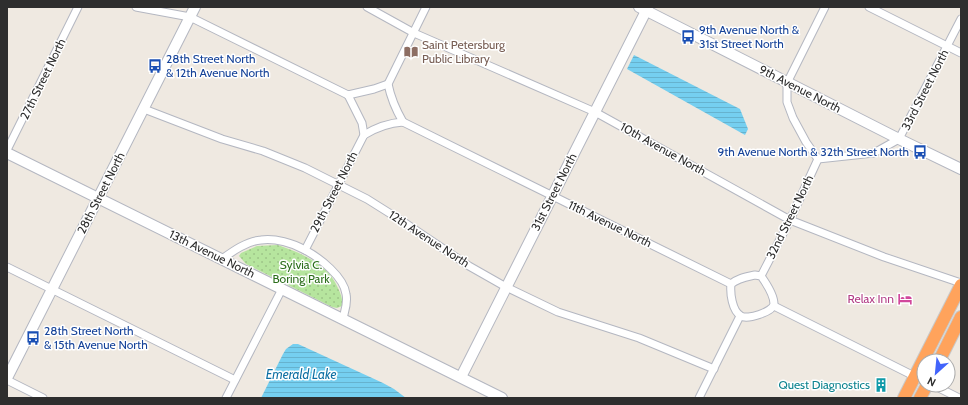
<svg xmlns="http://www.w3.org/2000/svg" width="968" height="405" font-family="Cabin,sans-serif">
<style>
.park{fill:url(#park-dots)}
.water{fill:url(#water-rules)}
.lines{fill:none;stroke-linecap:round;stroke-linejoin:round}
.street-casing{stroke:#b4b7c1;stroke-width:9}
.secondary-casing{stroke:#b4b7c1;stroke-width:12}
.highway-casing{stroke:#c9c9c9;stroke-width:14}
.street{stroke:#fff;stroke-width:7}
.secondary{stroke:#fff;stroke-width:10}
.highway{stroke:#ffa35c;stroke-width:12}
.labels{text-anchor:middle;stroke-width:3;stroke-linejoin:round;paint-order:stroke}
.transit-label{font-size:12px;fill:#164399;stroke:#fff;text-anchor:start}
.education-label{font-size:12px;fill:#785e54;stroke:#fff;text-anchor:start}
.street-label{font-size:12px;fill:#2e2e2e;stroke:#fff}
.park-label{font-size:12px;fill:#2c6e1b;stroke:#fff}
.hotel-label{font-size:12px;fill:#b23c85;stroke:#fff;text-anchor:end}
.culture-label{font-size:12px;fill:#0d838f;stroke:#fff;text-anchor:end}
.water-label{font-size:13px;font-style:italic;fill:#0d6fa3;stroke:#fff}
</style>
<defs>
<pattern id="park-dots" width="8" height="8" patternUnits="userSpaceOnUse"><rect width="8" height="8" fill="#b6e59e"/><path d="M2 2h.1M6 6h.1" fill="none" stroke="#9dc588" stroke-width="1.8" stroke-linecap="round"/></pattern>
<pattern id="water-rules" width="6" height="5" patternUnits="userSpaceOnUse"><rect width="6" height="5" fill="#75cff0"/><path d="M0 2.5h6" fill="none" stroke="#66b2ce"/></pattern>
</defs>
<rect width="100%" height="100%" fill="#efe9e1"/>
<path class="park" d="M278,245C301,253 328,264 338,288C341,294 343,300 342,306L337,308L332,307L246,264L239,256L241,253L257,246Z"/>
<g class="water">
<polygon points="634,55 740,109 748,129 745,135 627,69"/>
<polygon points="293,344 298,344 383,383 394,389 406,398 261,398 283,354 286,349"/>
</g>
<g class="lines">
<defs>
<g id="street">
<polyline points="136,7 190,17 348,95"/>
<polyline points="367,7 414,33 595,112 790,220 884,257 961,283"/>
<polyline points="825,7 787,83 787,102 793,118 806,142 818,159 874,153 899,139 961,19"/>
<polyline points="869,7 961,53"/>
<polyline points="348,95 362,123 364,135"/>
<polyline points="348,95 374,89 388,84"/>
<polyline points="144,109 222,139 263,151 305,168 367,199 402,221 469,266 506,287 558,312 639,338 714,369"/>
<path d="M403,122C396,110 391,99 388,84L426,7"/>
<polyline points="7,150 78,7"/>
<path d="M305,250L364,135C377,127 388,123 403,122L731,284"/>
<path d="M222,259C233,251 247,241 261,240C275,238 293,243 305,250C320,258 344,277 346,294C348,303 345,310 343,318"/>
<polyline points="7,267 235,380"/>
<path d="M755,275L761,276C766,283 774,295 774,304C773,312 747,320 741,316C732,311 730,293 731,284C738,278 746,277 755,275Z"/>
<polyline points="761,276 790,220 818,159"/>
<polyline points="774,306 924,381"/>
<polyline points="7,380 43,398"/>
<polyline points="933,385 959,398"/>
<polyline points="226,398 282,289"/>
<polyline points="699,398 740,316"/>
</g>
<g id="secondary">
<polyline points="639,7 899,139 961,169"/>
<polyline points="7,153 502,398"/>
<polyline points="461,377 648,7"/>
<polyline points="7,378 195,7"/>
</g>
<g id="highway">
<polyline points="939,361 961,317"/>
<polyline points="904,398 961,285"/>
<polyline points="920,398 927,385"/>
</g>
</defs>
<use href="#street" class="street-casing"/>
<use href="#secondary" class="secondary-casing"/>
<use href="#highway" class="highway-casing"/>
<use href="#street" class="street"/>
<use href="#secondary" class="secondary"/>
<use href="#highway" class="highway"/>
</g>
<defs>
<symbol id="bus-bare" viewBox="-9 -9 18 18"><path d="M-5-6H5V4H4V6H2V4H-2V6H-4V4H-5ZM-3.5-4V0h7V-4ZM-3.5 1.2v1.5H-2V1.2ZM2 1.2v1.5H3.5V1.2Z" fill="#1a4fb4" stroke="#fff" stroke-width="2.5" paint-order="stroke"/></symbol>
<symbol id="library-bare" viewBox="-9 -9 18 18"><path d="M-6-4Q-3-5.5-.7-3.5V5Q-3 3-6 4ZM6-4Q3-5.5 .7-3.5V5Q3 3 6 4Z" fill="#8d6e63" stroke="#fff" stroke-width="2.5" paint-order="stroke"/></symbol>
<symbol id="hotel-bare" viewBox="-9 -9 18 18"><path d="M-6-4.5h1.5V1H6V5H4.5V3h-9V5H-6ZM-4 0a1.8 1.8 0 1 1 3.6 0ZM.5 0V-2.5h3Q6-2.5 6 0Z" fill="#d1479c" stroke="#fff" stroke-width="2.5" paint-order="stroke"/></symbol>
<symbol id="building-bare" viewBox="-9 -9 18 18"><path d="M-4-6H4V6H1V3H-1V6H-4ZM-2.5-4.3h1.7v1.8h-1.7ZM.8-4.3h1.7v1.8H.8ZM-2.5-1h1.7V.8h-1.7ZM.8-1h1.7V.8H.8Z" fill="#0f9aa8" stroke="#fff" stroke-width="2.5" paint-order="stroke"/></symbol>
</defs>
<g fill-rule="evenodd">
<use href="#bus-bare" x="678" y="27" width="20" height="20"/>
<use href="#library-bare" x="401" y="42" width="20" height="20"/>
<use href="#bus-bare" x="145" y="56" width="20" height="20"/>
<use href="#bus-bare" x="910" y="142" width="20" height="20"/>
<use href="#hotel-bare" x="895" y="289" width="20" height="20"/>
<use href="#bus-bare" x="23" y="328" width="20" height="20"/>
<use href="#building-bare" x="871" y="375" width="20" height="20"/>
</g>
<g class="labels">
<g class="transit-label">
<text x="699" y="34">9th Avenue North &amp;<tspan x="699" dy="14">31st Street North</tspan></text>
<text x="166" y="63">28th Street North<tspan x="166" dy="14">&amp; 12th Avenue North</tspan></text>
<text x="909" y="156" text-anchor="end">9th Avenue North &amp; 32th Street North</text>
<text x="44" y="335">28th Street North<tspan x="44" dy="14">&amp; 15th Avenue North</tspan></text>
</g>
<g class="education-label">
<text x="422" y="49">Saint Petersburg<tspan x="422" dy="14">Public Library</tspan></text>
</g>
<g class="street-label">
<text transform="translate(43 79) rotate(-64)" y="4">27th Street North</text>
<text transform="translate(800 89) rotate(27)" y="4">9th Avenue North</text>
<text transform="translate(925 90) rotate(-63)" y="4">33rd Street North</text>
<text transform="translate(663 149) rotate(29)" y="4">10th Avenue North</text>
<text transform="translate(334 192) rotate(-63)" y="4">29th Street North</text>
<text transform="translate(554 192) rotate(-63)" y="4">31st Street North</text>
<text transform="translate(101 193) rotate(-63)" y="4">28th Street North</text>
<text transform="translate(790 217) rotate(-64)" y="4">32nd Street North</text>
<text transform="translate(610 224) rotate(26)" y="4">11th Avenue North</text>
<text transform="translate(429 239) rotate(33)" y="4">12th Avenue North</text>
<text transform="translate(212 254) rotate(26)" y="4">13th Avenue North</text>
</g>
<g class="park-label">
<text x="301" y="269">Sylvia C.<tspan x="301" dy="14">Boring Park</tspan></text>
</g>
<g class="hotel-label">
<text x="894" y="303">Relax Inn</text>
</g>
<g class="culture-label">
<text x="870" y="389">Quest Diagnostics</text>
</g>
<g class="water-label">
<text x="301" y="379">Emerald Lake</text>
</g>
</g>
<rect width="968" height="405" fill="none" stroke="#2e2e2e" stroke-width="16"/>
<g transform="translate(936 373) rotate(207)"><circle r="19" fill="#ffffff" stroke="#ababab"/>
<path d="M0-3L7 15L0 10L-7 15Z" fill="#4264fb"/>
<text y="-6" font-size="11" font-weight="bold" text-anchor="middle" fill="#2e2e2e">N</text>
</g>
</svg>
